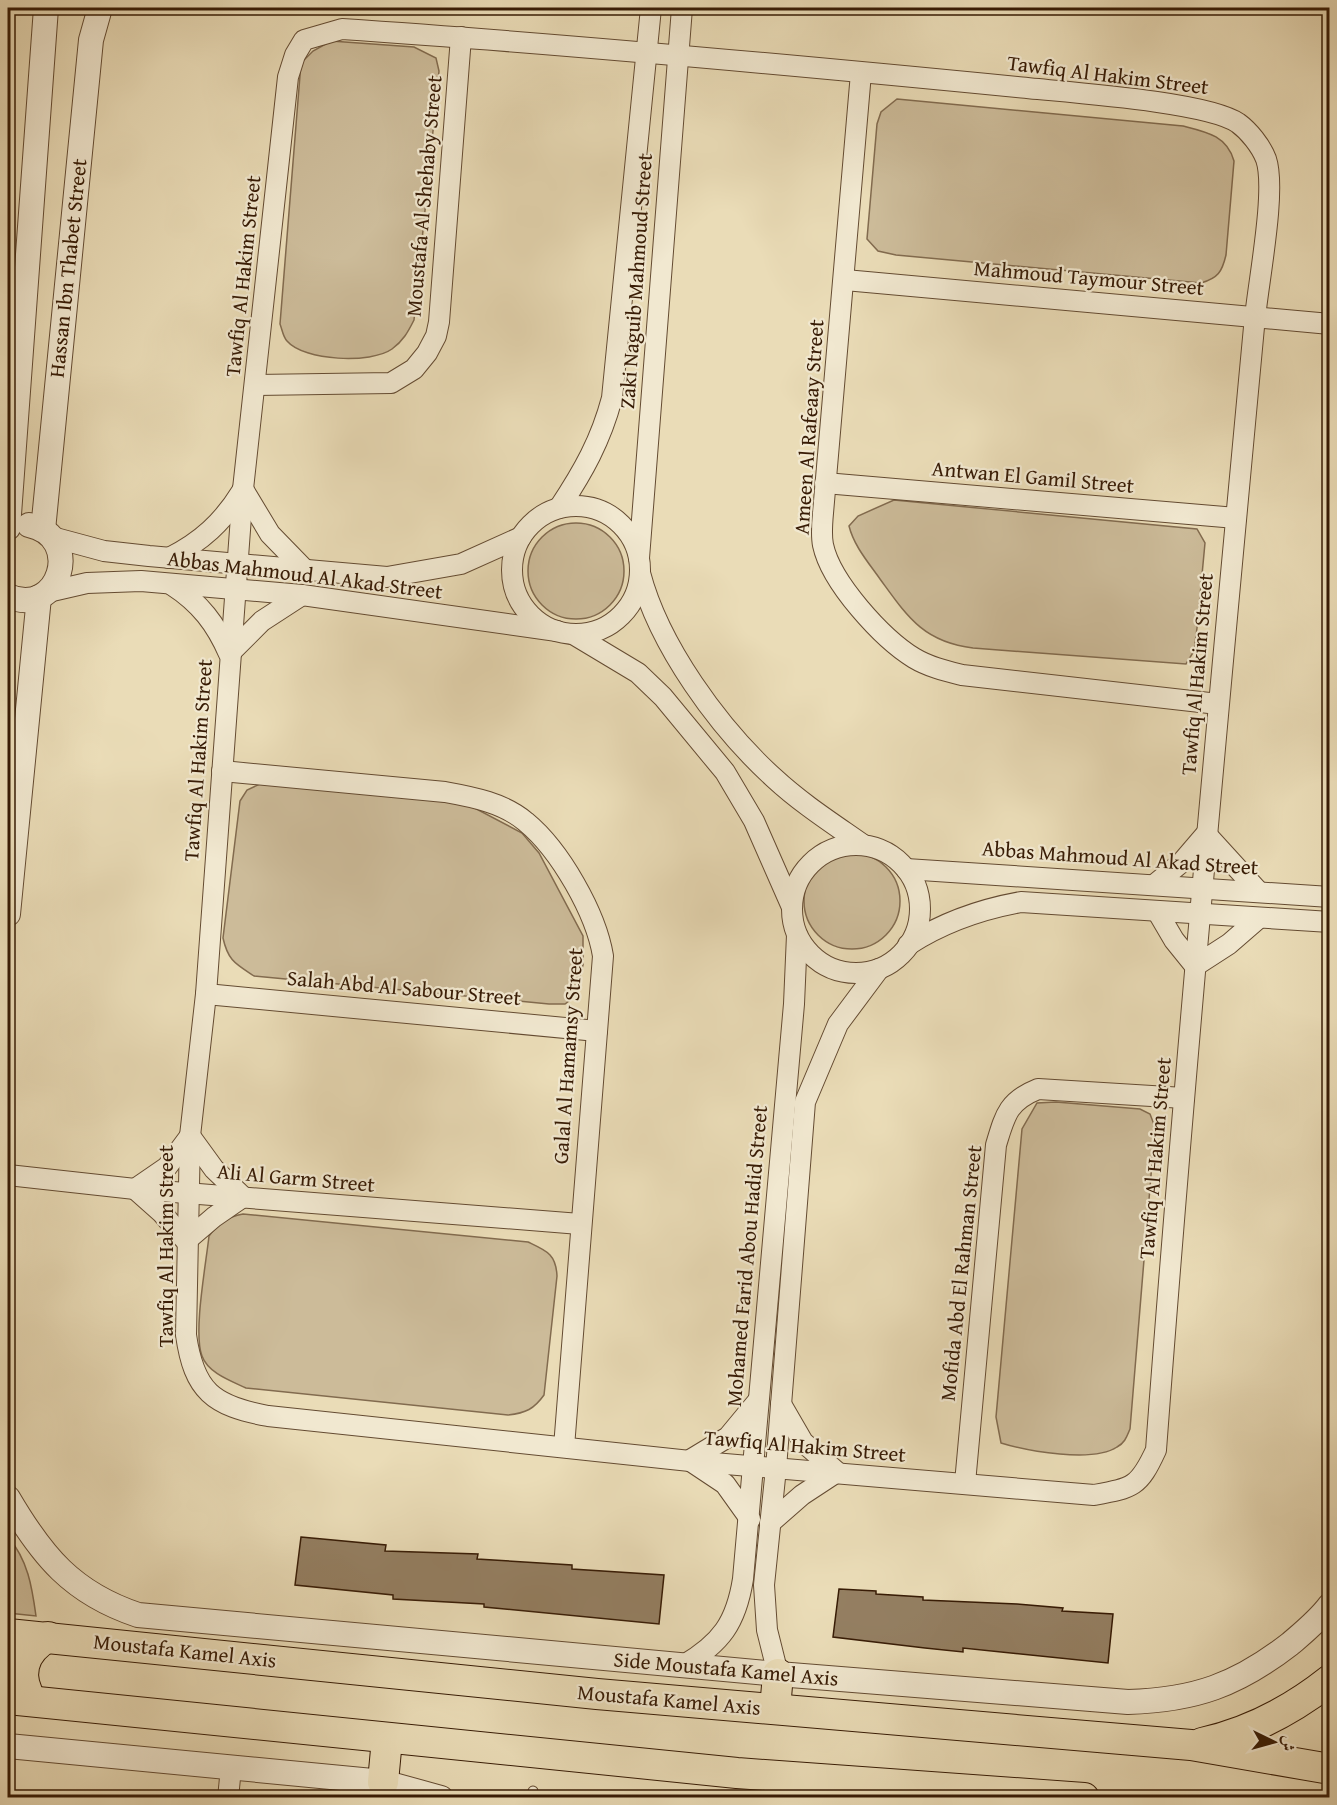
<svg xmlns="http://www.w3.org/2000/svg" width="1337" height="1805" font-family="'Gentium Book Plus',Amiri,serif">
<style>
.green{fill:#cb9;stroke:#826b4f;stroke-width:1.5}
.building{fill:#947f62;stroke:#371b05;stroke-width:1.5}
.lines{fill:none;stroke-linecap:round;stroke-linejoin:round}
.service-casing{stroke:#644b32;stroke-width:11}
.minor-casing{stroke:#644b32;stroke-width:22}
.tertiary-casing{stroke:#644b32;stroke-width:26}
.primary-casing{stroke:#371b05;stroke-width:32}
.service{stroke:#f1e8d0;stroke-width:9}
.minor{stroke:#f1e8d0;stroke-width:20}
.tertiary{stroke:#f1e8d0;stroke-width:24}
.primary{stroke:#eadcb7;stroke-width:30}
.labels{text-anchor:middle;stroke-width:4.5;stroke-linejoin:round;paint-order:stroke}
.street-label{font-size:21px;fill:#371b05;stroke:#f1e8d0}
</style>
<rect width="100%" height="100%" fill="#eadcb7"/>
<filter id="stains"><feTurbulence type="fractalNoise" baseFrequency=".00333" numOctaves="4"/><feColorMatrix values="0 0 0 0 .2 0 0 0 0 .09 0 0 0 0 .02 0 0 0 .5 -.17"/></filter>
<radialGradient id="worn" r=".72"><stop offset=".6" stop-color="#630" stop-opacity="0"/><stop offset="1" stop-color="#630" stop-opacity=".3"/></radialGradient>
<g class="green">
<path d="M331,41L414,47L436,58L439,71L414,320C408,332 403,341 392,349C371,364 304,361 287,341C283,337 282,329 280,324L301,63L313,51Z"/>
<path d="M897,99L1183,126C1207,132 1227,136 1234,161L1226,255C1222,272 1218,278 1201,283L896,255L878,251L867,239L877,124L881,112Z"/>
<path d="M894,500L1197,529L1205,543L1197,628L1194,651L1186,664L973,648C923,642 907,616 880,579C868,562 854,546 849,526L858,516Z"/>
<circle cx="576" cy="571" r="48"/>
<path d="M262,783L467,804L522,833L539,853L583,936V965L574,997L565,1004H549L254,976C236,964 228,961 223,938L240,801L247,790Z"/>
<circle cx="852" cy="901" r="48"/>
<path d="M1056,1102L1140,1109L1150,1114L1155,1127L1130,1429C1127,1436 1125,1443 1117,1447C1093,1463 1027,1451 1001,1443L996,1417L1022,1129L1037,1103Z"/>
<path d="M243,1214L528,1242C547,1251 556,1254 557,1276L544,1395C534,1409 526,1413 508,1415L246,1388C231,1381 208,1373 202,1356C193,1333 206,1264 209,1236C218,1223 227,1217 243,1214Z"/>
<path d="M8,1537C28,1560 32,1587 36,1616L8,1613Z"/>
</g>
<g class="building">
<polygon points="301,1537 386,1545 385,1551 478,1554 477,1559 572,1565 572,1569 664,1575 659,1624 484,1607 484,1604 393,1599 393,1595 295,1585"/>
<polygon points="839,1589 876,1591 876,1594 923,1597 923,1600 1017,1604 1063,1608 1062,1611 1113,1614 1108,1663 963,1648 963,1652 925,1648 833,1637"/>
</g>
<g class="lines">
<defs>
<polyline id="service" points="531,1798 533,1791"/>
<g id="minor">
<path d="M342,29C568,44 792,65 1017,87C1062,92 1206,101 1238,123C1249,131 1261,146 1266,159C1277,191 1257,288 1254,327C1219,701 1184,1075 1156,1450C1139,1487 1133,1488 1094,1495L690,1461L268,1416C213,1406 194,1391 186,1335L190,1136L206,994L243,489L288,77L295,55L304,40Z"/>
<path d="M861,73L823,513C822,524 821,535 823,545C831,583 883,639 914,658C929,667 946,671 962,675L1218,704"/>
<polyline points="845,280 1330,324"/>
<polyline points="256,385 391,383 414,369 427,353 436,336 439,322 461,37"/>
<polyline points="825,483 1236,518"/>
<polyline points="243,489 270,534 306,571"/>
<circle cx="576" cy="570" r="64"/>
<path d="M559,508C583,472 601,440 612,398L651,8"/>
<polyline points="52,537 104,551 149,556 387,577 461,564 521,537"/>
<path d="M169,558C201,542 223,522 242,491"/>
<polyline points="639,558 682,8"/>
<path d="M640,573C659,646 719,728 774,778C801,803 832,823 862,844"/>
<path d="M172,585C200,603 216,624 229,654L262,621L302,595"/>
<polyline points="48,592 87,583 141,581 302,595 557,631"/>
<polyline points="573,634 638,673 663,697 725,772 754,821 791,905"/>
<path d="M222,771L445,792C473,797 504,803 526,822C560,850 596,913 603,956L564,1447"/>
<circle cx="856" cy="909" r="64"/>
<polyline points="906,869 1330,897"/>
<polyline points="1154,885 1182,862 1206,834 1258,891"/>
<polyline points="1157,911 1174,940 1195,966 1229,944 1259,918"/>
<path d="M908,945C942,923 982,909 1021,902L1330,922"/>
<polyline points="206,994 597,1031"/>
<polygon points="190,1136 214,1169 243,1197 214,1217 186,1241 162,1213 135,1189 167,1167"/>
<polyline points="8,1175 135,1189 580,1224"/>
<polyline points="690,1460 728,1437 757,1402"/>
<polyline points="692,1462 725,1484 750,1519"/>
<path d="M965,1483L996,1145C1005,1115 1008,1101 1038,1089L1184,1098"/>
<polyline points="770,1523 802,1495 837,1472 803,1442 781,1404"/>
<path d="M684,1665C721,1643 736,1623 743,1579L794,1004L797,935"/>
<polyline points="778,1674 767,1630 764,1585 776,1468 805,1102 838,1024 879,969"/>
<polyline points="228,1798 231,1768"/>
</g>
<g id="tertiary">
<polyline points="8,528 46,8"/>
<polyline points="43,530 91,40 100,8"/>
<path d="M8,596C59,619 85,537 29,525"/>
<polyline points="8,914 39,597"/>
<path d="M8,1498C42,1556 72,1593 138,1615L778,1674L1128,1702C1195,1700 1237,1685 1290,1644C1304,1632 1319,1620 1330,1605"/>
<polyline points="8,1746 383,1782 441,1798"/>
<polyline points="816,1780 837,1798"/>
</g>
<g id="primary">
<polyline points="8,1634 597,1694 1191,1745 1330,1769"/>
<polyline points="8,1699 737,1773 1084,1798"/>
<path d="M32,1701C16,1676 22,1652 48,1637"/>
<polyline points="775,1709 778,1674"/>
<path d="M1202,1743C1251,1732 1291,1711 1330,1680"/>
<polyline points="383,1782 387,1739"/>
</g>
</defs>
<use href="#service" class="service-casing"/>
<use href="#minor" class="minor-casing"/>
<use href="#tertiary" class="tertiary-casing"/>
<use href="#primary" class="primary-casing"/>
<use href="#service" class="service"/>
<use href="#minor" class="minor"/>
<use href="#tertiary" class="tertiary"/>
<use href="#primary" class="primary"/>
</g>
<g class="labels">
<g class="street-label">
<text transform="translate(1108 75) rotate(7)" y="7">Tawfiq Al Hakim Street</text>
<text transform="translate(424 196) rotate(-85)" y="7">Moustafa Al Shehaby Street</text>
<text transform="translate(68 268) rotate(-84)" y="7">Hassan Ibn Thabet Street</text>
<text transform="translate(243 276) rotate(-84)" y="7">Tawfiq Al Hakim Street</text>
<text transform="translate(1089 278) rotate(5)" y="7">Mahmoud Taymour Street</text>
<text transform="translate(636 281) rotate(-86)" y="7">Zaki Naguib Mahmoud Street</text>
<text transform="translate(809 427) rotate(-86)" y="7">Ameen Al Rafeaay Street</text>
<text transform="translate(1033 477) rotate(5)" y="7">Antwan El Gamil Street</text>
<text transform="translate(305 575) rotate(7)" y="7">Abbas Mahmoud Al Akad Street</text>
<text transform="translate(1197 674) rotate(-85)" y="7">Tawfiq Al Hakim Street</text>
<text transform="translate(198 760) rotate(-86)" y="7">Tawfiq Al Hakim Street</text>
<text transform="translate(1120 858) rotate(4)" y="7">Abbas Mahmoud Al Akad Street</text>
<text transform="translate(404 988) rotate(5)" y="7">Salah Abd Al Sabour Street</text>
<text transform="translate(568 1056) rotate(-86)" y="7">Galal Al Hamamsy Street</text>
<text transform="translate(1155 1158) rotate(-85)" y="7">Tawfiq Al Hakim Street</text>
<text transform="translate(296 1178) rotate(5)" y="7">Ali Al Garm Street</text>
<text transform="translate(166 1246) rotate(-90)" y="7">Tawfiq Al Hakim Street</text>
<text transform="translate(747 1256) rotate(-85)" y="7">Mohamed Farid Abou Hadid Street</text>
<text transform="translate(961 1273) rotate(-84)" y="7">Mofida Abd El Rahman Street</text>
<text transform="translate(805 1446) rotate(5)" y="7">Tawfiq Al Hakim Street</text>
<text transform="translate(185 1651) rotate(6)" y="7">Moustafa Kamel Axis</text>
<text transform="translate(726 1669) rotate(5)" y="7">Side Moustafa Kamel Axis</text>
<text transform="translate(669 1700) rotate(5)" y="7">Moustafa Kamel Axis</text>
</g>
</g>
<rect width="1337" height="1805" fill="none" stroke="#eadcb7" stroke-width="30"/>
<rect x="9" y="9" width="1319" height="1787" fill="none" stroke="#371b05" stroke-width="3"/>
<rect x="15" y="15" width="1307" height="1775" fill="none" stroke="#371b05" stroke-width="1.5"/>
<g transform="translate(1274 1742) rotate(95)" stroke="#f1e8d0" stroke-width="4.5" paint-order="stroke">
<path d="M0-4.5L10 22L0 15L-10 22Z" fill="#371b05"/>
<text y="-9" font-size="16" font-weight="bold" text-anchor="middle" fill="#371b05">ش</text>
</g>
<rect width="100%" height="100%" filter="url(#stains)"/>
<rect width="100%" height="100%" fill="url(#worn)"/>
</svg>
